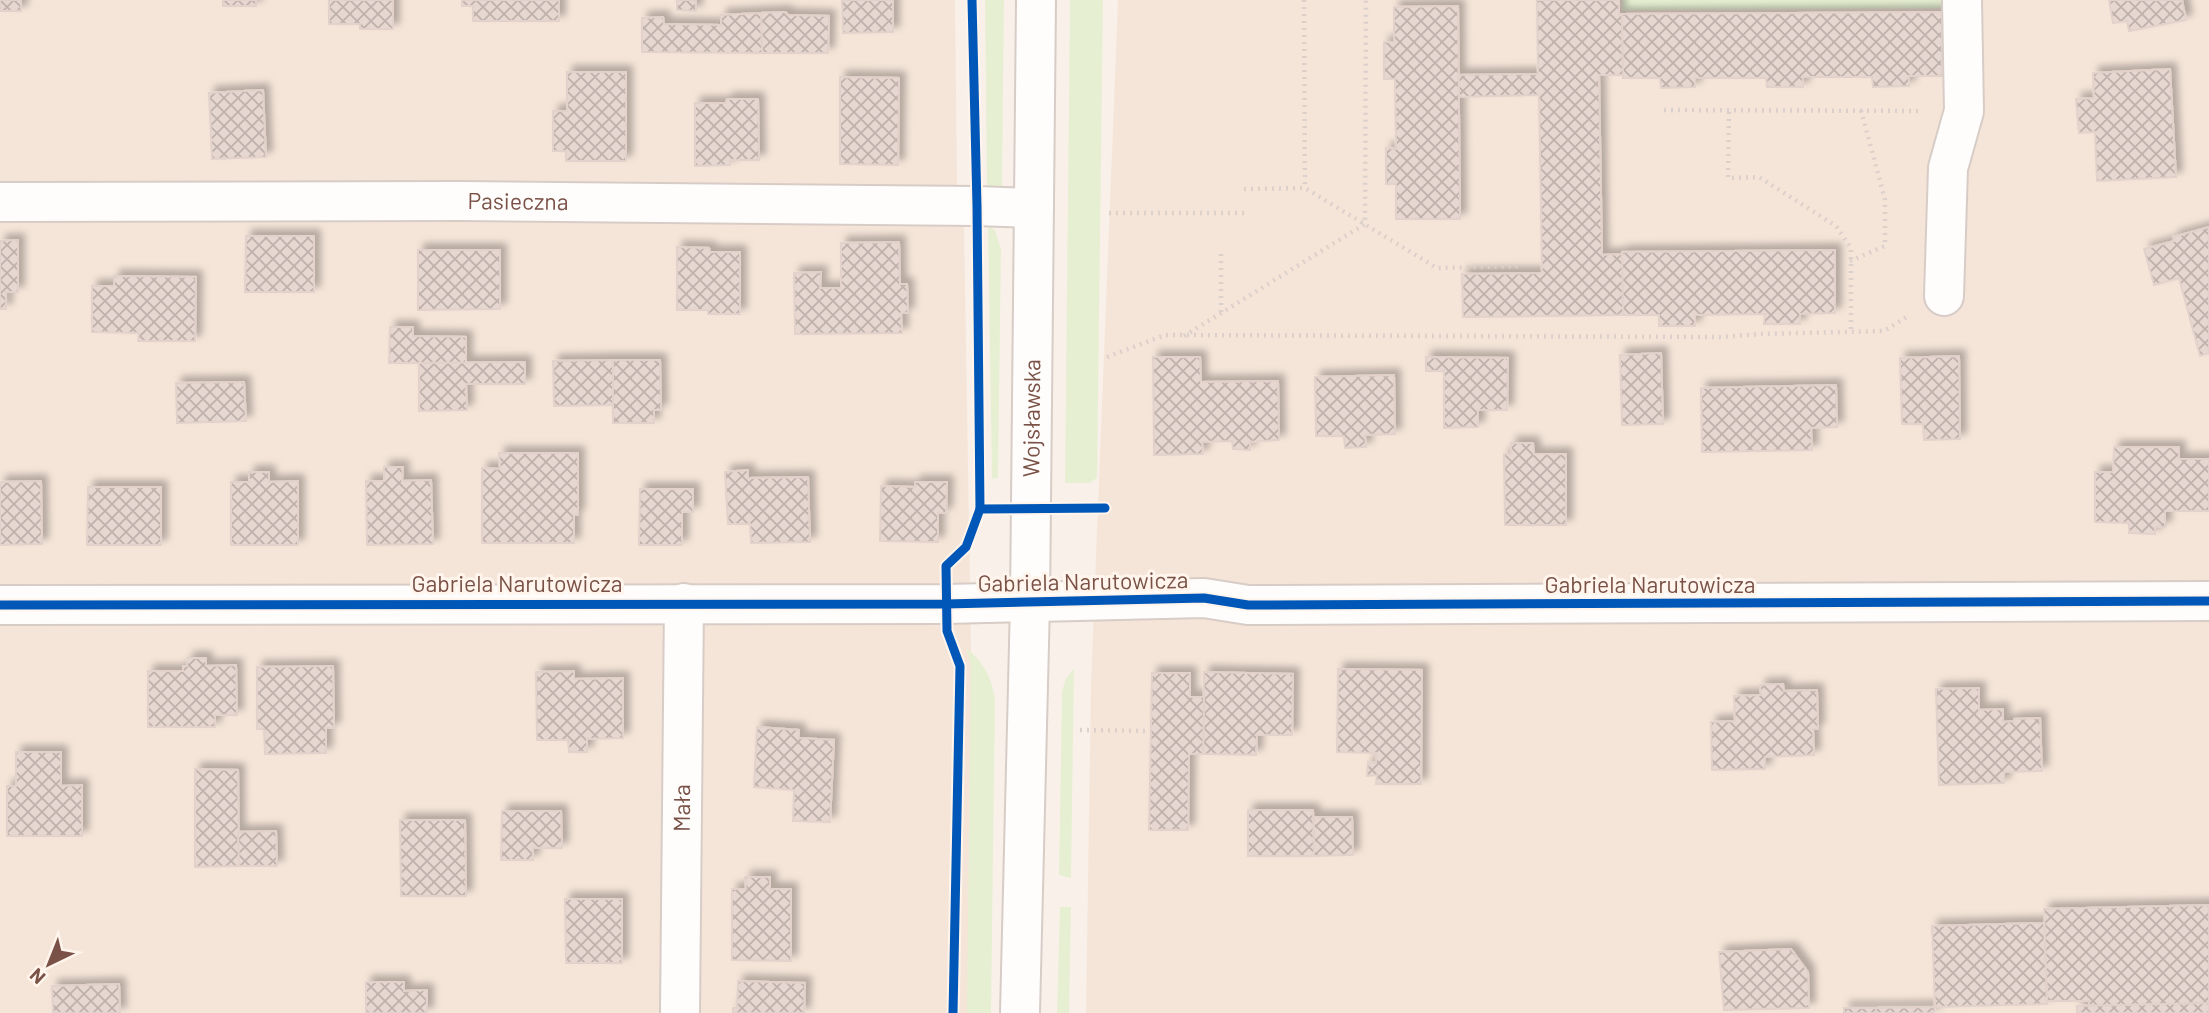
<svg xmlns="http://www.w3.org/2000/svg" width="2209" height="1013" font-family="Barlow,sans-serif">
<style>
.residential{fill:#f5e5d9}
.grass{fill:#e7efd2}
.building{fill:url(#building-cross-hatch);stroke:#e2d2cb;stroke-width:2;filter:url(#shadow)}
.lines{fill:none;stroke-linecap:round;stroke-linejoin:round}
.minor-casing{stroke:#d7ccc6;stroke-width:42}
.path{stroke:#dcd0cb;stroke-width:4.5;stroke-dasharray:2 5;stroke-linecap:butt}
.minor{stroke:#fefdfc;stroke-width:38}
.cycleway-casing{stroke:#fff5ec;stroke-width:13}
.cycleway{stroke:#0057b8;stroke-width:9}
.labels{text-anchor:middle;stroke-width:6;stroke-linejoin:round;paint-order:stroke}
.street-label{font-size:23px;fill:#7a5146;stroke:#fff5ec}
</style>
<defs>
<pattern id="building-cross-hatch" width="8" height="8" patternUnits="userSpaceOnUse" patternTransform="scale(1.75)"><rect width="8" height="8" fill="#e6d7d0"/><path d="M0 0l8 8M0 8l8-8" fill="none" stroke="#bfb1ab"/></pattern>
<filter id="shadow"><feDropShadow dx="6" dy="-6" stdDeviation="3.5" flood-color="#0004"/></filter>
</defs>
<rect width="100%" height="100%" fill="#f9f1e9"/>
<g class="residential">
<polygon points="0,0 955,0 957,180 964,222 977,1013 0,1013"/>
<polygon points="1118,0 2209,0 2209,1013 1086,1013 1091,683"/>
</g>
<g class="grass">
<polygon points="985,0 1004,0 1002,186 987,186"/>
<polygon points="1070,0 1103,0 1097,478 1089,483 1065,483"/>
<polygon points="1623,0 1948,0 1948,8 1622,10"/>
<polygon points="988,225 995,230 1001,249 998,478 992,479"/>
<path d="M966,648C983,661 993,679 995,701L991,1013H967L971,665Z"/>
<polygon points="1074,669 1071,878 1059,875 1062,692 1066,678"/>
<polygon points="1060,907 1071,907 1069,1013 1057,1013"/>
</g>
<g class="building">
<rect x="0" y="0" width="21" height="11"/>
<rect x="223" y="0" width="33" height="6"/>
<polygon points="329,0 393,0 393,29 360,29 360,24 329,24"/>
<polygon points="462,0 559,0 559,21 473,21 473,6 462,6"/>
<polygon points="677,0 696,0 696,11 677,10"/>
<polygon points="842,0 893,0 893,32 843,33"/>
<polygon points="1537,0 1619,0 1619,14 1622,14 1623,75 1599,75 1602,255 1623,254 1623,315 1463,317 1462,274 1542,273 1539,95 1459,97 1458,75 1538,74"/>
<polygon points="2109,0 2182,0 2186,20 2129,31 2127,21 2113,23"/>
<polygon points="1458,6 1460,219 1396,219 1396,184 1386,184 1386,148 1396,149 1395,79 1384,79 1384,42 1394,42 1394,7"/>
<polygon points="785,12 788,15 829,16 828,53 762,53 761,13"/>
<polygon points="1942,12 1942,76 1909,76 1909,86 1873,87 1872,77 1803,77 1803,87 1767,87 1766,78 1695,78 1695,87 1661,88 1660,78 1623,78 1622,14"/>
<polygon points="761,13 762,53 642,52 642,18 663,17 664,24 721,25 721,15"/>
<polygon points="2170,69 2176,177 2097,181 2095,132 2079,133 2076,99 2094,98 2093,73"/>
<polygon points="567,72 626,72 626,161 566,161 566,151 553,151 553,111 567,111"/>
<polygon points="840,77 899,78 898,165 840,164"/>
<polygon points="263,90 266,157 212,159 209,93"/>
<polygon points="727,99 758,99 759,160 730,160 730,165 695,166 695,103 726,103"/>
<polygon points="2209,227 2209,353 2200,356 2179,278 2154,285 2144,249 2174,241 2173,237"/>
<polygon points="246,236 314,236 314,292 245,292"/>
<polygon points="18,240 18,292 6,292 6,309 0,309 0,241"/>
<polygon points="899,242 900,284 907,284 908,313 901,313 902,333 795,334 794,273 821,272 820,288 841,288 841,243"/>
<polygon points="677,247 709,248 710,252 740,252 740,314 708,314 708,310 677,310"/>
<polygon points="418,250 500,250 500,309 418,310"/>
<polygon points="1835,250 1835,313 1800,314 1800,324 1764,324 1765,314 1695,315 1695,326 1659,326 1659,315 1623,315 1622,252"/>
<polygon points="114,276 196,277 195,341 138,341 139,333 92,332 92,286 114,286"/>
<polygon points="390,327 413,327 413,336 466,337 466,363 389,363"/>
<polygon points="1661,353 1663,424 1622,425 1620,355"/>
<polygon points="1959,356 1960,439 1924,440 1923,424 1902,424 1900,358"/>
<polygon points="1153,357 1200,357 1201,382 1278,381 1279,440 1250,442 1250,450 1233,449 1232,441 1202,442 1203,454 1154,455"/>
<polygon points="1426,357 1508,358 1507,410 1478,410 1478,427 1444,428 1444,371 1426,371"/>
<polygon points="613,360 613,405 554,406 553,361"/>
<polygon points="613,360 660,360 661,410 654,410 654,423 613,423"/>
<polygon points="525,362 525,384 466,384 467,410 419,411 419,363"/>
<polygon points="1394,375 1395,434 1365,435 1366,447 1345,448 1344,436 1316,436 1315,377"/>
<polygon points="244,382 246,421 177,423 176,383"/>
<polygon points="1836,385 1837,427 1811,428 1812,450 1702,452 1701,388"/>
<polygon points="1511,443 1533,443 1534,454 1566,454 1566,525 1505,525 1504,454 1511,454"/>
<polygon points="2114,447 2179,447 2179,459 2209,459 2209,511 2165,511 2165,527 2155,527 2155,534 2129,533 2129,523 2095,522 2095,472 2113,472"/>
<polygon points="499,453 578,453 578,515 574,515 574,543 482,543 482,468 500,469"/>
<polygon points="384,467 403,467 402,481 431,480 433,544 367,545 366,481 384,481"/>
<polygon points="748,470 748,478 808,477 810,542 751,543 750,524 728,524 725,472"/>
<polygon points="249,472 269,472 269,482 298,481 298,545 231,545 231,482 249,482"/>
<polygon points="41,481 42,544 0,545 0,482"/>
<polygon points="915,482 947,482 946,513 938,513 938,542 880,541 881,486 915,487"/>
<polygon points="88,487 161,487 161,545 87,545"/>
<polygon points="640,489 693,489 693,512 682,512 682,545 639,545"/>
<polygon points="188,658 206,658 206,666 236,665 237,715 215,715 215,727 148,727 148,671 183,671 183,666 187,666"/>
<polygon points="333,666 334,728 326,728 326,753 265,754 264,729 257,729 257,667"/>
<polygon points="1338,669 1422,670 1421,784 1376,784 1377,775 1367,776 1368,762 1376,763 1376,753 1337,752"/>
<polygon points="574,671 574,679 623,678 623,738 587,739 587,752 569,752 568,740 537,740 536,672"/>
<polygon points="1204,672 1293,674 1292,735 1257,735 1256,755 1203,754"/>
<polygon points="1152,673 1190,673 1190,697 1204,697 1203,754 1189,754 1188,830 1149,830"/>
<polygon points="1783,684 1784,691 1817,690 1818,729 1813,729 1814,755 1765,757 1765,769 1712,770 1711,722 1735,721 1734,696 1761,695 1760,685"/>
<polygon points="1979,688 1979,710 2003,709 2003,722 2014,721 2014,719 2040,718 2042,771 2004,772 2004,783 1939,785 1936,689"/>
<polygon points="757,727 799,730 799,738 834,740 830,822 793,821 794,790 754,787"/>
<polygon points="16,752 61,752 61,786 82,785 82,836 7,836 7,786 16,786"/>
<polygon points="195,769 238,770 239,866 195,867"/>
<polygon points="1248,810 1313,810 1314,856 1248,856"/>
<polygon points="502,811 561,811 562,848 533,848 533,860 501,860"/>
<polygon points="1314,817 1352,817 1353,855 1314,856"/>
<polygon points="400,820 465,820 466,896 401,896"/>
<polygon points="276,831 277,866 239,866 238,832"/>
<polygon points="745,877 770,877 770,889 791,889 791,961 732,960 732,889 746,889"/>
<polygon points="565,899 622,899 622,963 566,963"/>
<polygon points="2209,905 2209,1003 2089,1006 2089,1001 2047,1001 2044,909"/>
<polygon points="2044,923 2047,1004 1935,1007 1932,926"/>
<polygon points="1791,949 1808,972 1809,1008 1724,1010 1719,952"/>
<polygon points="738,981 805,983 804,1013 733,1013 733,1008 737,1008"/>
<polygon points="366,982 404,982 404,991 427,990 427,1013 366,1013"/>
<polygon points="119,984 120,1013 53,1013 52,986"/>
<polygon points="2209,1003 2209,1013 2077,1013 2077,1006"/>
<polygon points="1935,1007 1934,1013 1876,1013 1876,1008"/>
<rect x="1844" y="1008" width="32" height="5"/>
</g>
<g class="lines">
<defs>
<g id="minor">
<path id="s1" d="M0,202L460,201L977,206L1034,208"/>
<polyline points="1944,296 1948,168 1964,111 1962,0"/>
<polyline points="0,605 946,604 1204,598 1248,605 2209,601"/>
<path id="s2" d="M680,1013L684,603"/>
<path id="s3" d="M1020,1013L1030,603L1036,0"/>
</g>
</defs>
<use href="#minor" class="minor-casing"/>
<g class="path">
<polyline points="1304,0 1305,188"/>
<polyline points="1664,110 1923,111"/>
<polyline points="1729,112 1728,178 1759,177 1836,226 1851,248 1851,331"/>
<polyline points="1244,189 1305,188 1437,268 1523,266"/>
<polyline points="1109,213 1244,213"/>
<polyline points="1221,254 1221,312"/>
<polyline points="1850,261 1885,246 1885,200 1861,110"/>
<polyline points="1184,336 1365,224 1366,0"/>
<polyline points="1107,357 1165,335 1721,337 1761,334 1884,331 1910,315"/>
<polyline points="1080,730 1151,731"/>
</g>
<use href="#minor" class="minor"/>
<defs>
<g id="cycleway">
<polyline points="980,509 1105,508"/>
<polyline points="0,605 946,604 1204,598 1248,605 2209,601"/>
<polyline points="953,1013 960,666 947,631 946,566 966,547 980,509 977,206 972,0"/>
</g>
</defs>
<use href="#cycleway" class="cycleway-casing"/>
<use href="#cycleway" class="cycleway"/>
</g>
<g class="labels">
<g class="street-label">
<text dy="8" stroke="none"><textPath href="#s1" startOffset="518">Pasieczna</textPath></text>
<text dy="8" stroke="none"><textPath href="#s3" startOffset="595">Wojsławska</textPath></text>
<text transform="translate(1083 582) rotate(-1)" y="8">Gabriela Narutowicza</text>
<text x="517" y="592">Gabriela Narutowicza</text>
<text x="1650" y="593">Gabriela Narutowicza</text>
<text dy="8" stroke="none"><textPath href="#s2" startOffset="205">Mała</textPath></text>
</g>
</g>
<g transform="translate(49 964) rotate(223)" stroke="#fff5ec" stroke-width="5" paint-order="stroke">
<path d="M0-5L12 26L0 18L-12 26Z" fill="#7a5146"/>
<text y="-10" font-size="19" font-weight="bold" text-anchor="middle" fill="#7a5146">N</text>
</g>
</svg>
